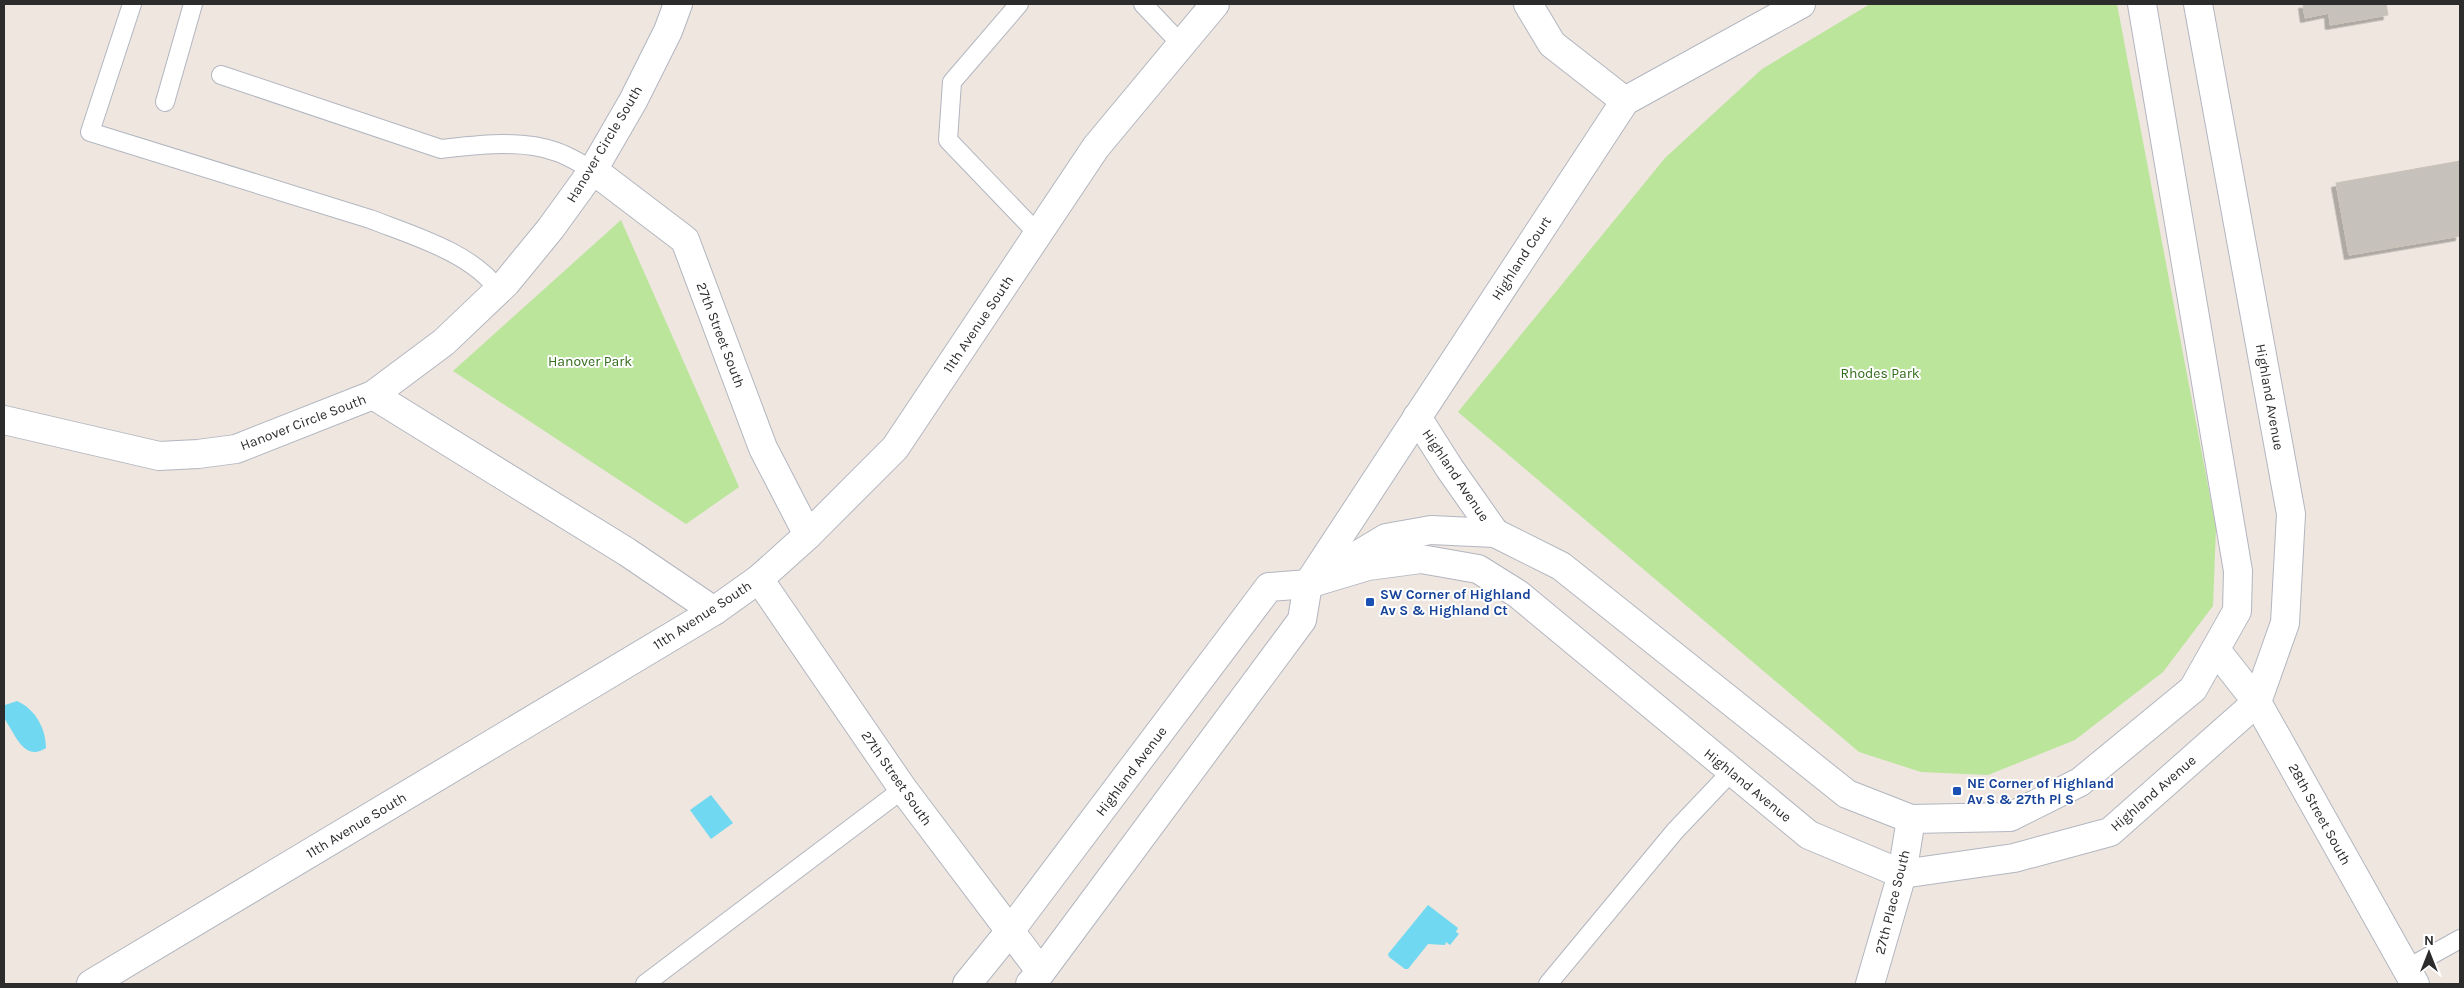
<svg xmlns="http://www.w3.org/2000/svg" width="2464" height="988" font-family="Karla,sans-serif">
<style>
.green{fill:#bae59b}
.water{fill:#71d8f1}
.building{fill:#c6c1ba;stroke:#cac2b8;filter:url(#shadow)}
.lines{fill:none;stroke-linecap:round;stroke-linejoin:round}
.service-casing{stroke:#b2b6c0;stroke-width:20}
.minor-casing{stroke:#b2b6c0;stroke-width:30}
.tertiary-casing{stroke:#b2b6c0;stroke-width:30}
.service{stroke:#fff;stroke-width:18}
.minor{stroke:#fff;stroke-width:28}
.tertiary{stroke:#fff;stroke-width:28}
.transit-dot{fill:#1a4fb4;stroke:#fff;stroke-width:2}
.labels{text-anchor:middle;stroke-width:4;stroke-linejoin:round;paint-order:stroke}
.street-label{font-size:14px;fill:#2c2c2c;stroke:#fff}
.park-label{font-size:14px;fill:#316c1a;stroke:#fff}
.transit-label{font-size:14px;font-weight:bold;fill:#164399;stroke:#fff;text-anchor:start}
</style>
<defs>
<filter id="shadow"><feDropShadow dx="-4.5" dy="4.5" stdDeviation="0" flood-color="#0004"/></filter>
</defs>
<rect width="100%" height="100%" fill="#eee6df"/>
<g class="green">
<polygon points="1870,4 2117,4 2216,528 2213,606 2163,672 2075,740 1988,775 1921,772 1859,752 1458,412 1665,158 1762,69"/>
<polygon points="621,220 739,487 686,524 453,371"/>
</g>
<g class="water">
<path d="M17,701C35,709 46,728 46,748C29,759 20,745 12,731C7,722 1,717 5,705Z"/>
<polygon points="711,795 733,823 711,839 690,810"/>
<polygon points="1428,905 1458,928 1456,932 1459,934 1450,945 1446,942 1445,945 1428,944 1408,969 1405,969 1389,957 1388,954"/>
</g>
<g class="building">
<polygon points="2303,4 2388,4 2386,4 2388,15 2330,25 2329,13 2305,18"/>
<polygon points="2460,161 2460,236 2349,255 2336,183"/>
</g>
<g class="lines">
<defs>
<g id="service">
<path d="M132,4L90,132L370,219C411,235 473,253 498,290"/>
<polyline points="1019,4 952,82 948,140 1038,234"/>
<polyline points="1143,4 1181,44"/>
<path d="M221,75L441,149C478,145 521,139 557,152C569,156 581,164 593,170"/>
<polyline points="165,102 193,4"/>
<polyline points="2406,969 2460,939"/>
<polyline points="645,984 903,789"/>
<polyline points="1548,984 1675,831 1731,772"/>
</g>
<g id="minor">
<polyline points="1528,4 1552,44 1625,101"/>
<polyline points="593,170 685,240 763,448 808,535"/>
<polyline points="373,395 627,552 714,611"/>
<polyline points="1417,417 1450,469 1495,533"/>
<polyline points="4,420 159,456 198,454 236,449 373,395 444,342 506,283 551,228 593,170 633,101 668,31 678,4"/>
<polyline points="1341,565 1386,538 1431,530 1495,533 1561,566 1847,794 1911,819 2010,817 2080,782 2193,689 2237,611 2238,571 2142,4"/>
<polyline points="759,579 903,789 1041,972 1302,620 1308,584 1625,101 1801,4"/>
<polyline points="2216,650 2257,702 2415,984"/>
<polyline points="1010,931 1269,587 1308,584 1368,566 1421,559 1478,569 1518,594 1809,835 1902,874 2014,858 2110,832 2257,702 2285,623 2291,514 2198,4"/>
<polyline points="91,984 714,611 759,579 808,535 895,448 1096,147 1215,4"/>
<polyline points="1870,984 1902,874 1911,819"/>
</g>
<g id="tertiary">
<polyline points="967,984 1010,931"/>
<polyline points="1030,984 1041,972"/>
</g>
</defs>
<use href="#service" class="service-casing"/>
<use href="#minor" class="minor-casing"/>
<use href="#tertiary" class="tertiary-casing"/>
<use href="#service" class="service"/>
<use href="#minor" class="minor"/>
<use href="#tertiary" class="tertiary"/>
</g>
<g class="transit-dot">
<rect x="1365" y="597" width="10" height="10" rx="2.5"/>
<rect x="1952" y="786" width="10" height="10" rx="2.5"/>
</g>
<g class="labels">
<g class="street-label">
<text transform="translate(604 144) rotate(-59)" y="5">Hanover Circle South</text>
<text transform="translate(1521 258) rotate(-57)" y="5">Highland Court</text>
<text transform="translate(978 324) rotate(-56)" y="5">11th Avenue South</text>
<text transform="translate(721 335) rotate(69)" y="5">27th Street South</text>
<text transform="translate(2270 397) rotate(80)" y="5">Highland Avenue</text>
<text transform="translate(303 422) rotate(-21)" y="5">Hanover Circle South</text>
<text transform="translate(1456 475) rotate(56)" y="5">Highland Avenue</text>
<text transform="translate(702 615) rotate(-33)" y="5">11th Avenue South</text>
<text transform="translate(1131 771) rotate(-53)" y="5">Highland Avenue</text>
<text transform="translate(897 778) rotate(55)" y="5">27th Street South</text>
<text transform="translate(1748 785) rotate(39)" y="5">Highland Avenue</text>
<text transform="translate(2153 793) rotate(-41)" y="5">Highland Avenue</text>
<text transform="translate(2320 814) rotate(61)" y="5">28th Street South</text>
<text transform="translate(356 825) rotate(-31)" y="5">11th Avenue South</text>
<text transform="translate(1892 902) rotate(-76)" y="5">27th Place South</text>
</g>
<g class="park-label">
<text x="590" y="366">Hanover Park</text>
<text x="1880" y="378">Rhodes Park</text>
</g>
<g class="transit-label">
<text x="1380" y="599">SW Corner of Highland<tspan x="1380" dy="16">Av S &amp; Highland Ct</tspan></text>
<text x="1967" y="788">NE Corner of Highland<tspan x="1967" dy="16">Av S &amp; 27th Pl S</tspan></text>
</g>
</g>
<rect width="2464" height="988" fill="none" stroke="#2c2c2c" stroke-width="10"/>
<g transform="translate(2429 953)" stroke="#ffffff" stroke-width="4" paint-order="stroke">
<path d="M0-4L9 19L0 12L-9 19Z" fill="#2c2c2c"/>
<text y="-8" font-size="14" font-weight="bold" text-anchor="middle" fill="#2c2c2c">N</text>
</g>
</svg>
